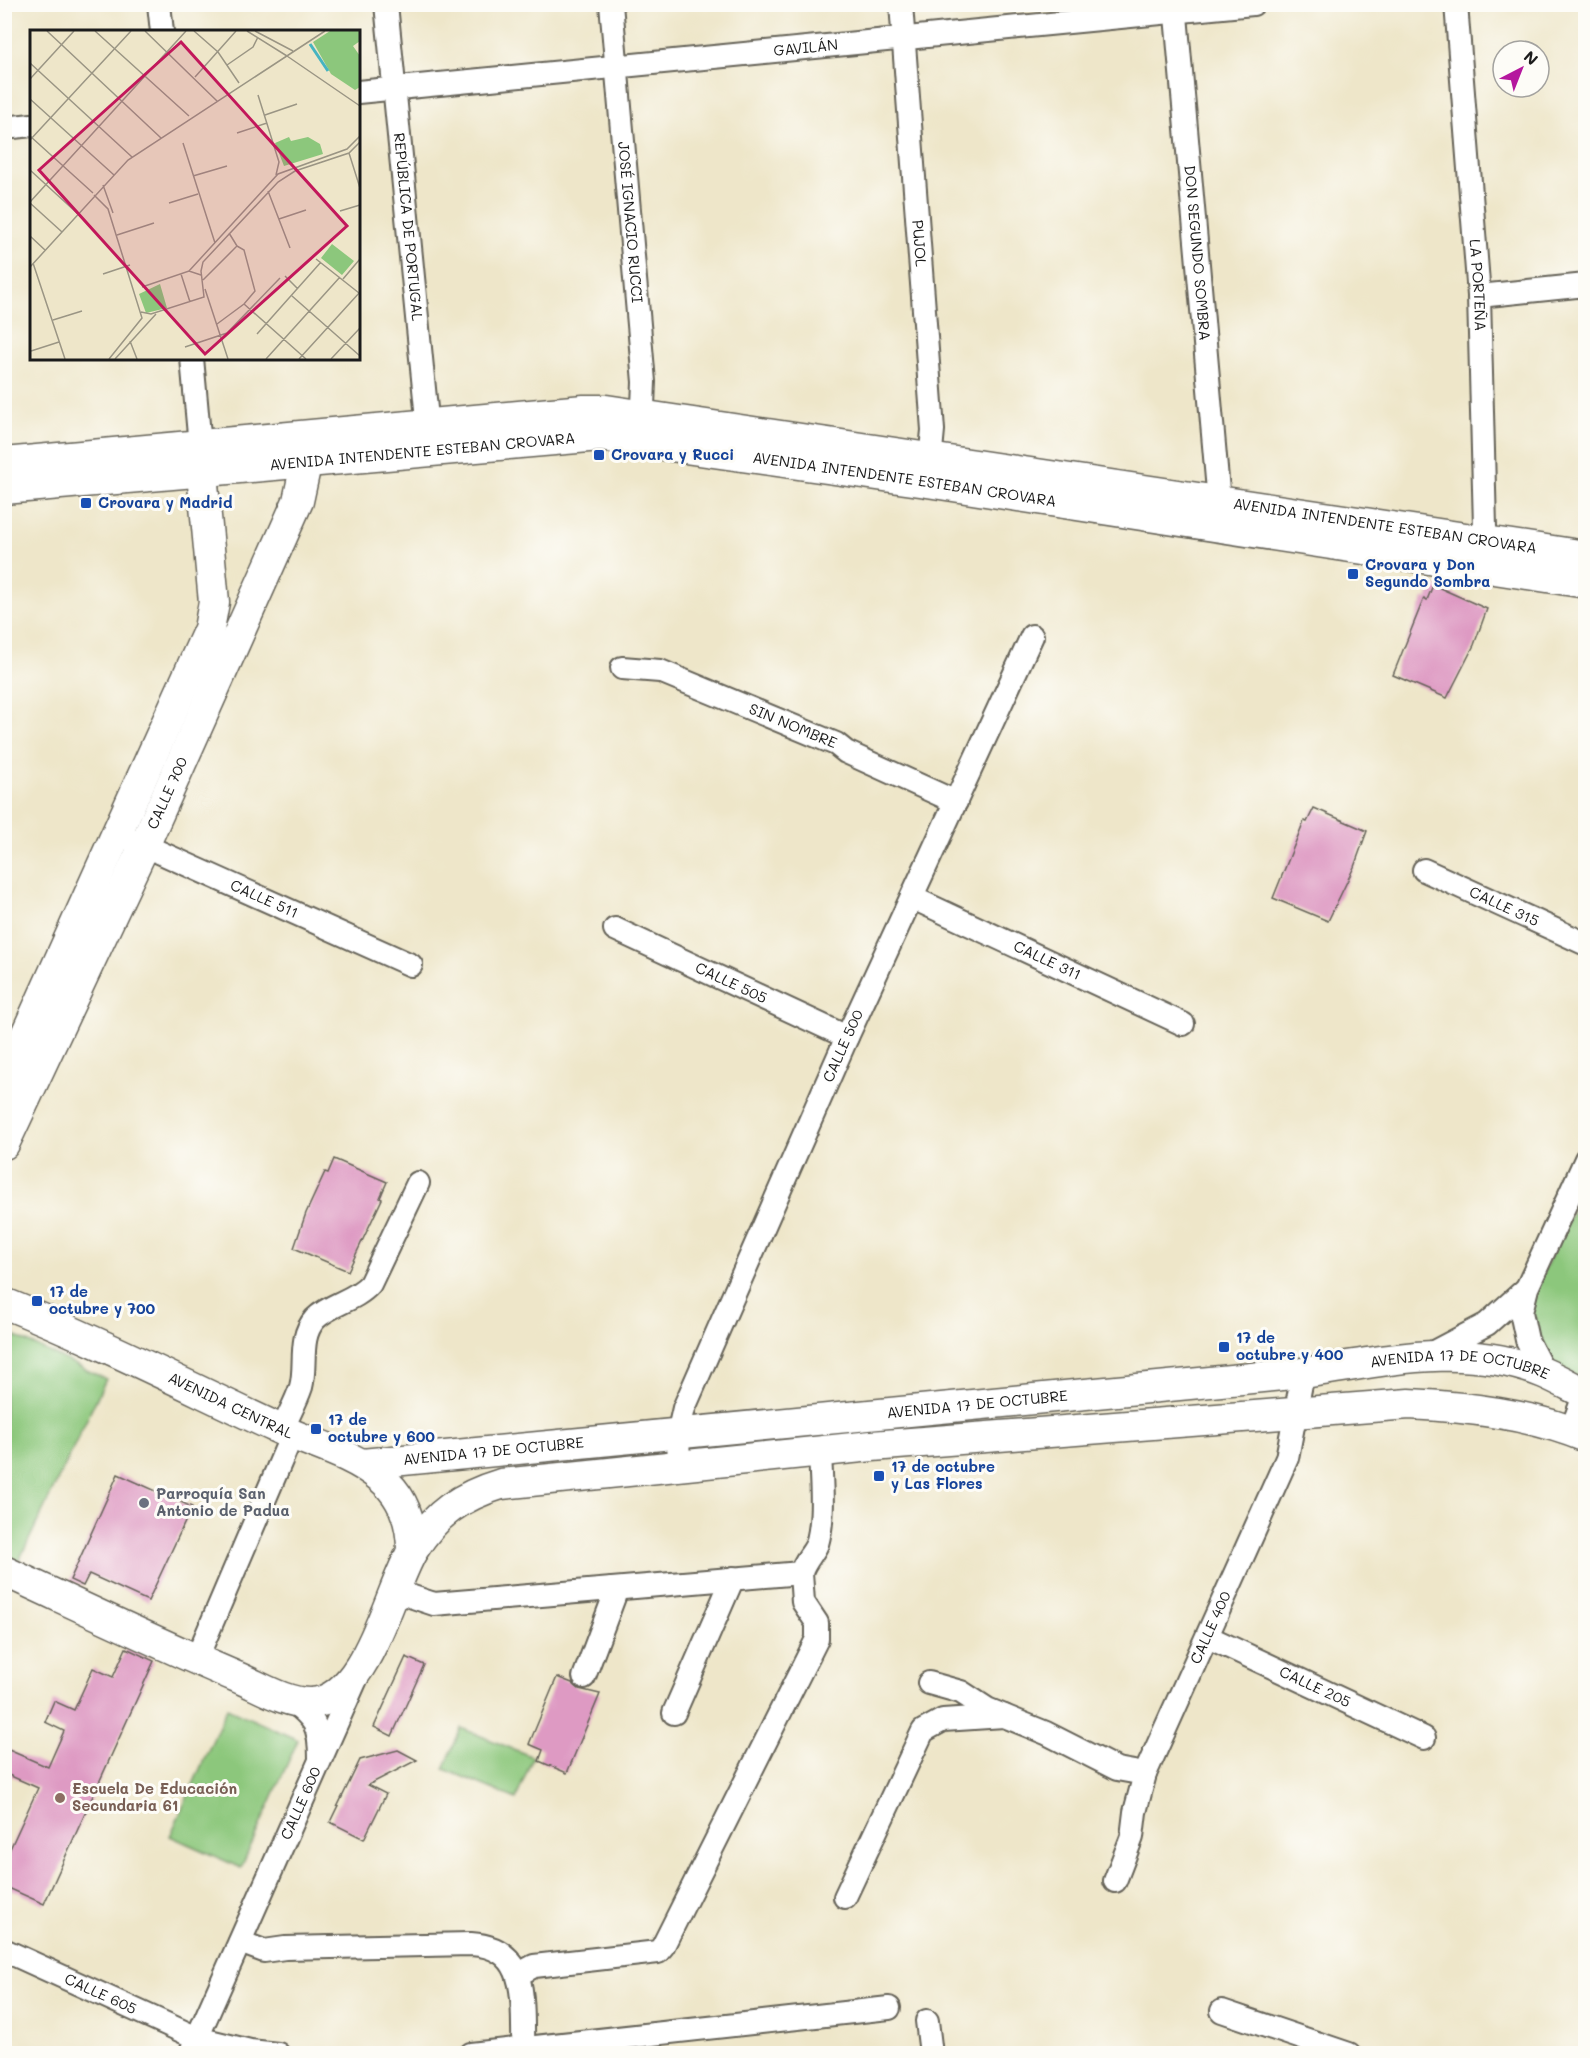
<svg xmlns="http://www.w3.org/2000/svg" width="1590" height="2058" font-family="Mali,sans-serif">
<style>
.green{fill:#8cc77c;stroke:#54724c;stroke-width:1.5}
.building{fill:#de9ac3}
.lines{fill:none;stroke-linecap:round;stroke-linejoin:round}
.minor-casing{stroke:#666359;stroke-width:26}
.major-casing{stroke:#666359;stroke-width:33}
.minor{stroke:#fff;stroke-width:22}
.major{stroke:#fff;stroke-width:30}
.transit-dot{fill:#1a4fb4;stroke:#fdfcf7;stroke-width:2}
.worship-dot{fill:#6b7280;stroke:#fdfcf7;stroke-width:2}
.education-dot{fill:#8d6e63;stroke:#fdfcf7;stroke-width:2}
.labels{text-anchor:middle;stroke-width:6;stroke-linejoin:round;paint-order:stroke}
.street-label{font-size:15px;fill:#1c1c1c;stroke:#fdfcf7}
.transit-label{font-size:15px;font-weight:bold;fill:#164399;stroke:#fdfcf7;text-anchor:start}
.worship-label{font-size:15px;font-weight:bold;fill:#5b616d;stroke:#fdfcf7;text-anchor:start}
.education-label{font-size:15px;font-weight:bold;fill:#785e54;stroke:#fdfcf7;text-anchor:start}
.inset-river{fill:none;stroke:#46b4c1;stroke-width:3}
.inset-road{fill:none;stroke:#9a9584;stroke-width:1.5}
.view{fill:#c2185b;fill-opacity:0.15;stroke:#c2185b;stroke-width:3}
.inset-edge{fill:none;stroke:#1c1c1c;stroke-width:3}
</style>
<rect width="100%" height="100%" fill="#fdfcf7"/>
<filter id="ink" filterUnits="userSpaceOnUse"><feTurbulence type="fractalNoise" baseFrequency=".0167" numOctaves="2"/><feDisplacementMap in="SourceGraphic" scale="12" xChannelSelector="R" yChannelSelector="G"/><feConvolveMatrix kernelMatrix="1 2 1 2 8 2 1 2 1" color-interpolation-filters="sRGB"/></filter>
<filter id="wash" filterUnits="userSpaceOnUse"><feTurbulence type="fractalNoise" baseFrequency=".008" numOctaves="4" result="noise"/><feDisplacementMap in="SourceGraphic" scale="24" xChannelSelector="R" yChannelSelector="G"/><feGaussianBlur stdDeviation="1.35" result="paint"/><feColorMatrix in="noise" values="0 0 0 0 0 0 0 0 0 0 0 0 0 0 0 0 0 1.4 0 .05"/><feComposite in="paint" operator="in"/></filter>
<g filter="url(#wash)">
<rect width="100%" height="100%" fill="#eee6c9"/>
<g class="green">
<polygon points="1585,1185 1585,1380 1559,1368 1546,1357 1536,1341 1531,1318 1532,1295"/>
<polygon points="4,1331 106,1379 17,1565 5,1559"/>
<polygon points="227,1708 298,1740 241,1868 170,1836"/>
<polygon points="461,1728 533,1757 516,1799 444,1769"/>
</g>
<g id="blocks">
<g class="building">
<polygon points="1433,585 1487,609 1474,645 1447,698 1393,675 1424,598 1427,600"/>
<polygon points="1314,808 1367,831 1354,867 1328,921 1273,898 1304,821 1307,822"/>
<polygon points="334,1159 387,1182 380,1198 382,1199 348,1271 294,1248 306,1213 325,1172 328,1173"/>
<polygon points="118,1474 192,1507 148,1601 89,1574 83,1586 70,1580"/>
<polygon points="126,1648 154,1661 44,1904 4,1886 4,1862 38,1788 4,1773 4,1748 48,1767 64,1731 45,1722 54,1701 74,1710 93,1668 113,1677"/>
<polygon points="406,1657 424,1665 392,1736 374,1727"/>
<polygon points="557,1677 572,1683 579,1689 600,1694 567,1773 539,1761 543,1750 529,1744"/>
<polygon points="398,1750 417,1760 368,1785 386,1794 364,1839 330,1822 360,1760"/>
</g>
</g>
</g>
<g filter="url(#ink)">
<use href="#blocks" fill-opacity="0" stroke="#666359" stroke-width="1.5"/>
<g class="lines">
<defs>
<g id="minor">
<polyline points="159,4 162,32"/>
<path id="s1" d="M386,4L429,439"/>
<path id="s2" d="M611,4L644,382L642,431"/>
<path id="s3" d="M901,4L933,430L929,472"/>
<path id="s4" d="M1175,4L1219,502"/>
<path id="s5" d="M1456,4L1479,296L1485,527L1482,554"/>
<path id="s6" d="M358,92L1253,4"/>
<polyline points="4,128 32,125"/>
<polyline points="1479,296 1586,285"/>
<polyline points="192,358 200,446"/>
<path id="s7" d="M622,668L660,671L836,744L846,752L956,802"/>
<path id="s8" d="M130,839L411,965"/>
<path id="s9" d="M1424,870L1586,944"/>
<path id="s10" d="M913,898L1183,1024"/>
<path id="s11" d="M615,929L847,1037"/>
<polyline points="1430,1354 1487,1324 1526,1289"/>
<polyline points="1544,1373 1527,1340 1521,1312 1527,1288 1586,1159"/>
<path d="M282,1430C288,1416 296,1402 301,1387C307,1365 298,1338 315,1319C331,1303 355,1301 370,1284L418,1183"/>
<polyline points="1571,1431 1585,1393"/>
<path id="s12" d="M679,1465L678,1434L684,1408L847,1037L1032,636"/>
<path d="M395,1591L434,1604L801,1573C804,1561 813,1554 817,1544C825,1517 821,1481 820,1453"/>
<path id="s13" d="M1208,1637L1424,1738"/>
<polyline points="196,1660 292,1435"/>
<polyline points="584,1677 614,1597 612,1589"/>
<polyline points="929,1683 961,1692 987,1709 1046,1733 1117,1769 1145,1774"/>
<path d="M289,1699C315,1718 320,1726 320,1758"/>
<polyline points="674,1713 733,1578"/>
<path id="s14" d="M1115,1881L1132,1837L1135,1812L1145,1774L1287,1458L1303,1373"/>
<polyline points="845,1897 923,1731 943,1720 1004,1716"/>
<path d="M240,1942L264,1951L285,1948L471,1944C534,1948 520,2007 524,2054"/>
<path id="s15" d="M4,1950L197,2038L250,2051L278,2054"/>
<polyline points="519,1974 534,1966 658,1952 663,1946 817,1639 817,1623 803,1602 801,1573"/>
<polyline points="1222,2011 1349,2054"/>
<polyline points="927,2021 931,2054"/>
<path id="s16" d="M190,2054L357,1677"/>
<polyline points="471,2054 889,2008"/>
</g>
<g id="major">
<path id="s17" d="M4,463L584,410H606L1586,556"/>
<path id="s18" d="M4,489L600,436L927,482L1586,583"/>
<polyline points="4,1083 209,629 214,602 200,452"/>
<path id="s19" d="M4,1144L144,846L298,501L306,464L303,444"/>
<path id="s20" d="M4,1303C96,1340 185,1385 275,1427C309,1443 352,1453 381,1478C404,1497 412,1523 412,1551"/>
<path id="s21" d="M362,1464L1303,1373C1384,1361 1465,1341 1544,1373C1558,1379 1572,1387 1586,1394"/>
<path d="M4,1571C82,1607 159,1644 237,1677C259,1686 285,1703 310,1703C367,1702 389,1589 413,1550C435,1514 461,1496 501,1484L872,1446L1409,1404C1467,1407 1531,1414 1586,1437"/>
</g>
</defs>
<use href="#minor" class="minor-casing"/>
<use href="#major" class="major-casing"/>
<use href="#minor" class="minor"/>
<use href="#major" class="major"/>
</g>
</g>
<g class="transit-dot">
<rect x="593" y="449" width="12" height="12" rx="3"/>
<rect x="80" y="497" width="12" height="12" rx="3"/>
<rect x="1347" y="568" width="12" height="12" rx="3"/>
<rect x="31" y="1295" width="12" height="12" rx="3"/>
<rect x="1218" y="1341" width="12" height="12" rx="3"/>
<rect x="310" y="1423" width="12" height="12" rx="3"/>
<rect x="873" y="1470" width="12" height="12" rx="3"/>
</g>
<circle class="worship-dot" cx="144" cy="1503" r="6"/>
<circle class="education-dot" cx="60" cy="1798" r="6"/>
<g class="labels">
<g class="street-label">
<text dy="5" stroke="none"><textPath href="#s6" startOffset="450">GAVILÁN</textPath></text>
<text dy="5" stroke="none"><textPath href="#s2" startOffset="219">JOSÉ IGNACIO RUCCI</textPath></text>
<text dy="5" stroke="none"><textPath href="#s1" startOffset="224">REPÚBLICA DE PORTUGAL</textPath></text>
<text dy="5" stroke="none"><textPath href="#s3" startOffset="240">PUJOL</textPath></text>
<text dy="5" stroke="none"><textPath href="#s4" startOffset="250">DON SEGUNDO SOMBRA</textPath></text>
<text dy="5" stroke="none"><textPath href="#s5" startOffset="282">LA PORTEÑA</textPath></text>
<text dy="5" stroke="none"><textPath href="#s18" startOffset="420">AVENIDA INTENDENTE ESTEBAN CROVARA</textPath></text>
<text dy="5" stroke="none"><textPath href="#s18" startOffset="906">AVENIDA INTENDENTE ESTEBAN CROVARA</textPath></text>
<text dy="5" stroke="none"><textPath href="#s17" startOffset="1392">AVENIDA INTENDENTE ESTEBAN CROVARA</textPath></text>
<text dy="5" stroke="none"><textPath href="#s7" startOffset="182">SIN NOMBRE</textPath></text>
<text dy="5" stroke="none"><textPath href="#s19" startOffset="387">CALLE 700</textPath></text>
<text dy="5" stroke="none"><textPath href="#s8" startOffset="147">CALLE 511</textPath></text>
<text dy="5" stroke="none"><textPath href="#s9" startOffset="88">CALLE 315</textPath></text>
<text dy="5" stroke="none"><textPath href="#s10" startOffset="148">CALLE 311</textPath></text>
<text dy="5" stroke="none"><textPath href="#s11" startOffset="128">CALLE 505</textPath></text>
<text dy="5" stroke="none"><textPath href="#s12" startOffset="453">CALLE 500</textPath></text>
<text dy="5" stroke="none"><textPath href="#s21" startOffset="1104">AVENIDA 17 DE OCTUBRE</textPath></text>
<text dy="5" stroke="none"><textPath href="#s21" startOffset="618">AVENIDA 17 DE OCTUBRE</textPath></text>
<text dy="5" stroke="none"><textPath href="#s20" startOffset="249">AVENIDA CENTRAL</textPath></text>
<text dy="5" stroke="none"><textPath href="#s21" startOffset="132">AVENIDA 17 DE OCTUBRE</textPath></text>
<text dy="5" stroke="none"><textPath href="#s14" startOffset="272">CALLE 400</textPath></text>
<text dy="5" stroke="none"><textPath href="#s13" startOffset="118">CALLE 205</textPath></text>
<text dy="5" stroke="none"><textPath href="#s16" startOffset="274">CALLE 600</textPath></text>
<text dy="5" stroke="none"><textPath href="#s15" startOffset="106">CALLE 605</textPath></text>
</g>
<g class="transit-label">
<text x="611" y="460">Crovara y Rucci</text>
<text x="98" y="508">Crovara y Madrid</text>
<text x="1365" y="570">Crovara y Don<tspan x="1365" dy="17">Segundo Sombra</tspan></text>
<text x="49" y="1297">17 de<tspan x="49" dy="17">octubre y 700</tspan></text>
<text x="1236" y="1343">17 de<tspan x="1236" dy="17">octubre y 400</tspan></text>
<text x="328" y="1425">17 de<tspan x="328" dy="17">octubre y 600</tspan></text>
<text x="891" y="1472">17 de octubre<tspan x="891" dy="17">y Las Flores</tspan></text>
</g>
<g class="worship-label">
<text x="156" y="1499">Parroquía San<tspan x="156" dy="17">Antonio de Padua</tspan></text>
</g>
<g class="education-label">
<text x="72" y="1794">Escuela De Educación<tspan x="72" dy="17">Secundaria 61</tspan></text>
</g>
</g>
<g transform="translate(30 30)">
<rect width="330" height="330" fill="#eee6c9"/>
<path d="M300,1H330V11L323,16L330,26V57L325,60L301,44L283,12ZM259,107L261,111L278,107L290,114L293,124L254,136L245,113ZM302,214L324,231L312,245L291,228ZM130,254L137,278L116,283L109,264Z" fill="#8cc77c"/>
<path class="inset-river" d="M280,14L298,41"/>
<path class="inset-road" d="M17,1L131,108M65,1L159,86M115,1L187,71M164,1L188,22L209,53M217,1L257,26M225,1L263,21M257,26L330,76M0,33L102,127M197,35L223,17L228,7M165,47L206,1M0,49L44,1M228,65L249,132L246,145M0,69L84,145M235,85L267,74M207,103L237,93M0,106L63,163M0,110L101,1M153,113L185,213M319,123L330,158M0,140L48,184M163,146L197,136M73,155L83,183M238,161L260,218M64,165L78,179L112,288L79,329M0,172L156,1M0,173L32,202M139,173L168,164M310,181L330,175M249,189L276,180M87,205L124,193M0,206L15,220M286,229L329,263M3,233L35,329M0,237L98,130L295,1M159,241L248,144L317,119L330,106M73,244L100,235M151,244L160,272M255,246L268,259M313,249L330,229M173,250L207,216L199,203M112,257L159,241L171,245M175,259L198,329M262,266L330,326M214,274L276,329M111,282L121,284L174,267L171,241L173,232L248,152L265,141L319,123L330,112M23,290L52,281M187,294L214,274L225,261L214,220L207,216M227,304L291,232M100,311L107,329M155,317L197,303L250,248M1,321L29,312M85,329L126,284M236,329L310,247M269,329L330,262M301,329L330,298"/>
<path class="view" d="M151,12L317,196L175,324L9,140Z"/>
<rect width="330" height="330" class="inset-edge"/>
</g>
<rect width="1590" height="2058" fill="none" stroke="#fdfcf7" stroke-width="24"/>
<g transform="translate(1521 69) rotate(42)"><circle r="28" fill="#fdfcf7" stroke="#a3a29f" stroke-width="1.5"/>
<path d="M0-4.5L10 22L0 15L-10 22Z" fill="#b5179e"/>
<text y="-9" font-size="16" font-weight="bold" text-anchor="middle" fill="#1c1c1c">N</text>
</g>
</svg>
